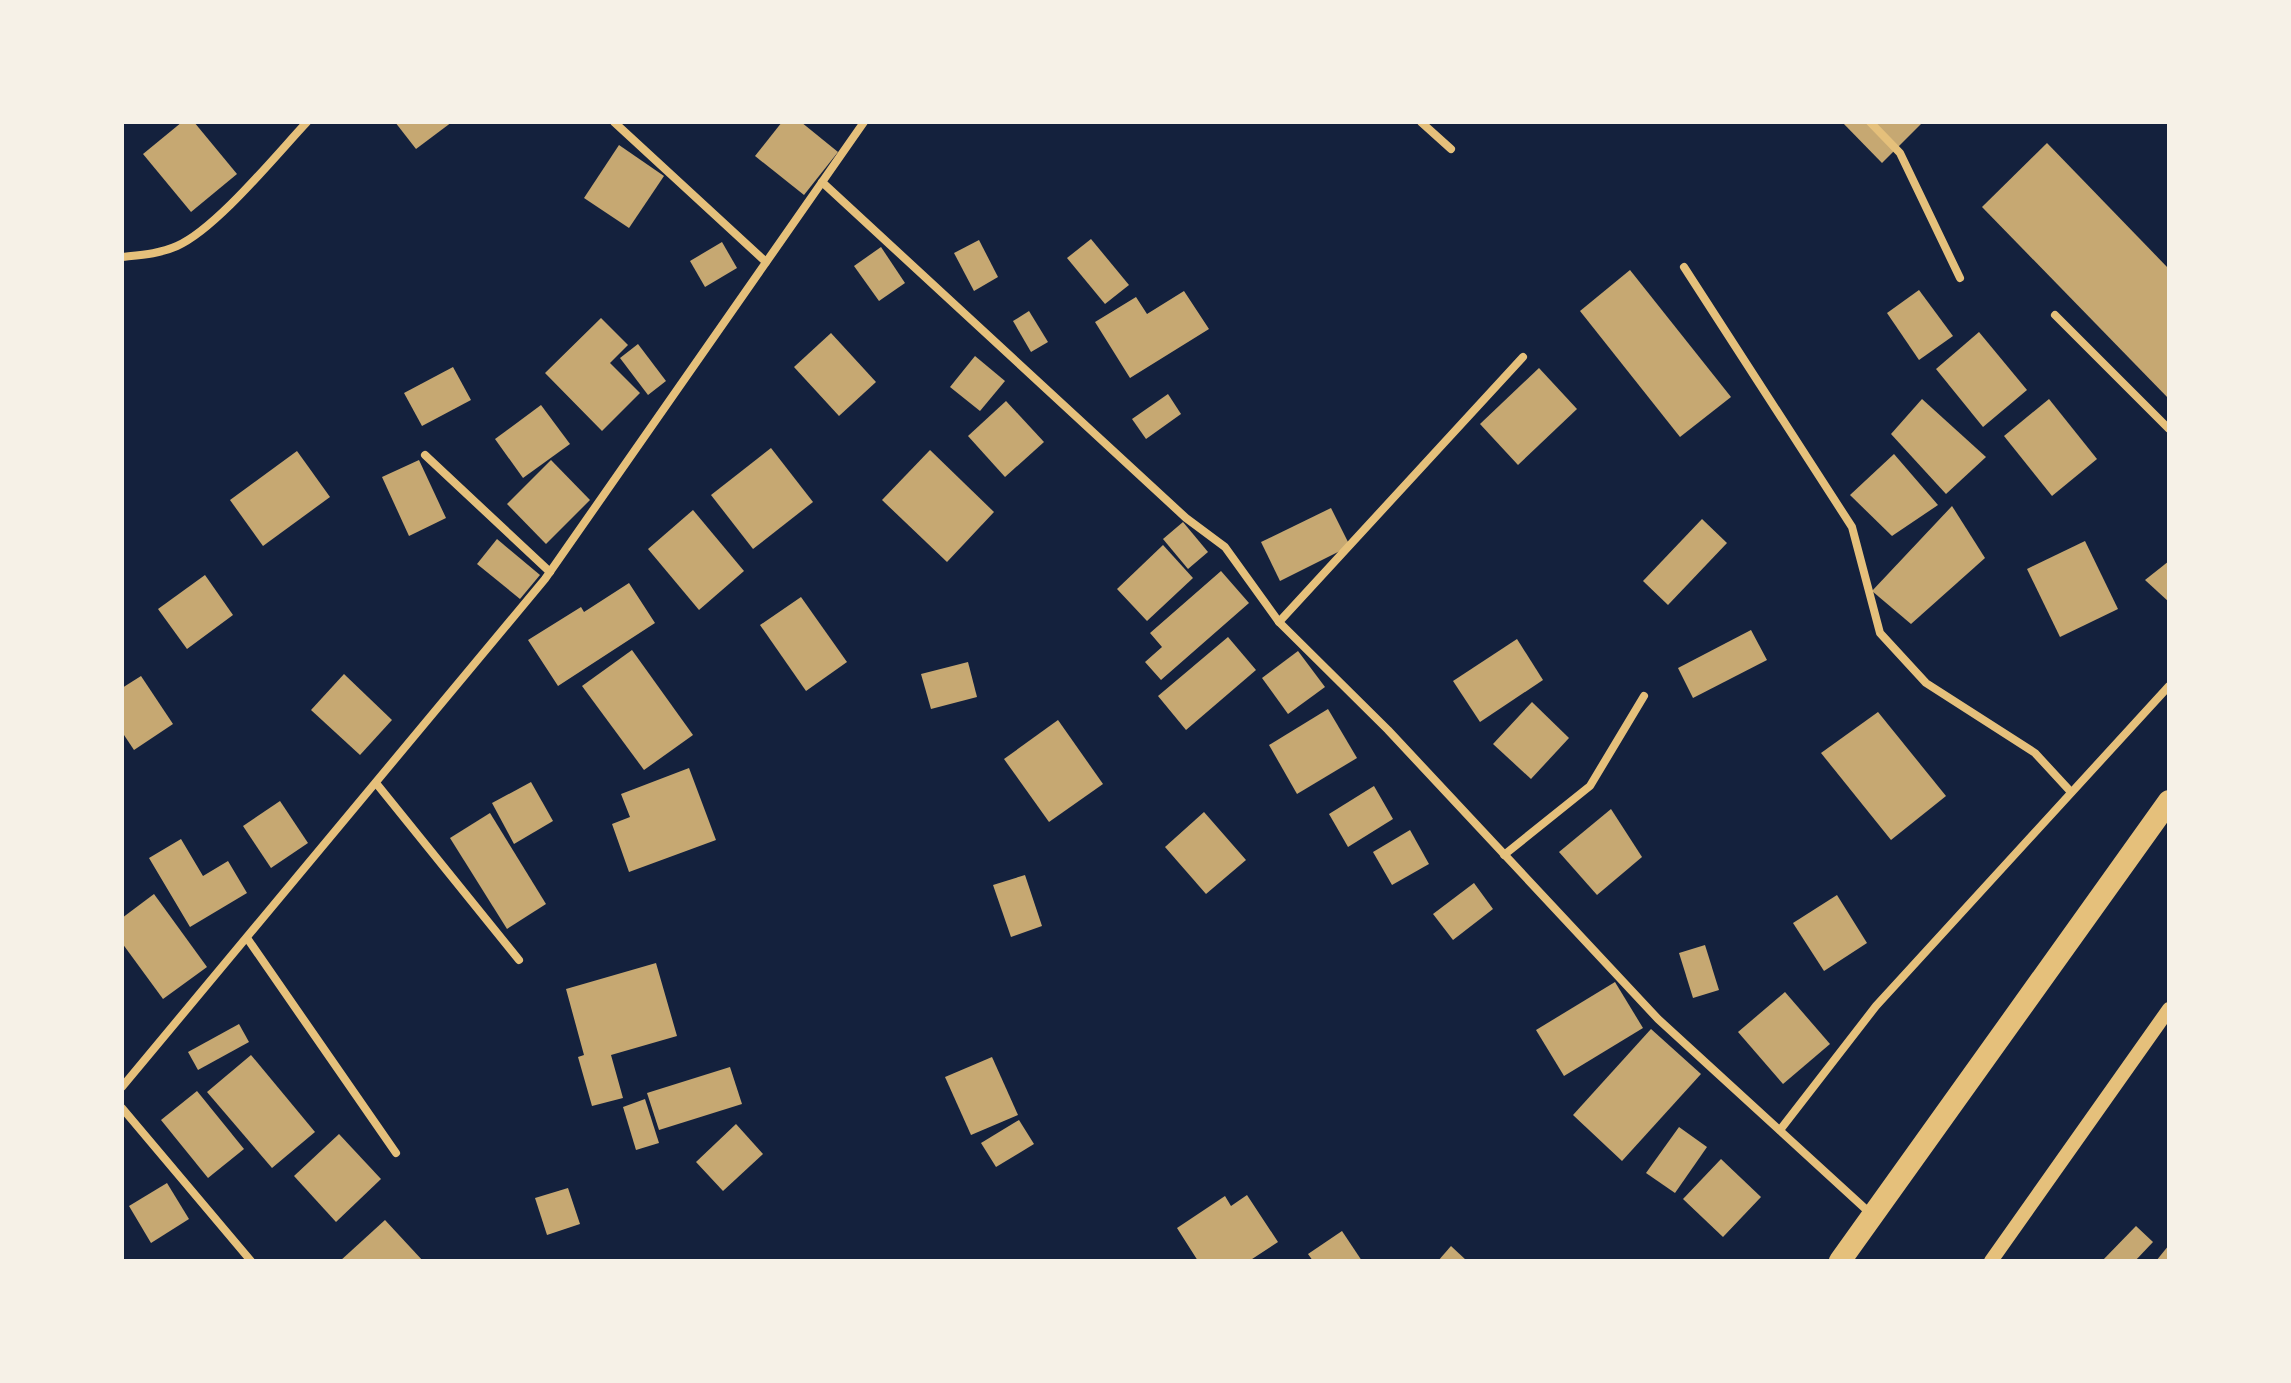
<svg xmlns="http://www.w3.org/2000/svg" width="2291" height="1383" font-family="Lato,sans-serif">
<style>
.building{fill:#c6a872}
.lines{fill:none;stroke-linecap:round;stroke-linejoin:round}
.minor{stroke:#e5c07b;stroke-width:8}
.tertiary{stroke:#e5c07b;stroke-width:14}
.trunk{stroke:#e5c07b;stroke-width:22}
</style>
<rect width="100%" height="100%" fill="#14213d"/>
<g class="building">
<polygon points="182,122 194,122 237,174 191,212 143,154"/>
<polygon points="395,122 452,122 416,149"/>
<polygon points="782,122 801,122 838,152 804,195 755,156"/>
<polygon points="1842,122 1919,122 1921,124 1882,163"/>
<polygon points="2047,143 2169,269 2169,399 1982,207"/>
<polygon points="619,145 664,176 629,228 584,198"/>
<polygon points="1091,239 1129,285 1105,304 1067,258"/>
<polygon points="979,240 998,277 974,291 954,253"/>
<polygon points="722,242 737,268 705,287 690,261"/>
<polygon points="881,247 905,283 879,301 854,266"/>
<polygon points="1630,270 1731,397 1680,437 1580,311"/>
<polygon points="1919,290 1953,336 1919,360 1887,313"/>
<polygon points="1184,291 1209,329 1130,378 1095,322 1136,297 1147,314"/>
<polygon points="1029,311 1048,342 1031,352 1013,321"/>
<polygon points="601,318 628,345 610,363 640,393 602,431 545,373"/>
<polygon points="1979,332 2027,390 1983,427 1936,369"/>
<polygon points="831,333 876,382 839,416 794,367"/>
<polygon points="638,344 666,381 648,395 620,358"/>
<polygon points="975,356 1005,381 980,411 950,387"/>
<polygon points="453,367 471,400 422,426 404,393"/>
<polygon points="1539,368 1577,409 1518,465 1480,424"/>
<polygon points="1168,394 1181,414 1146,439 1132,419"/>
<polygon points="1922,399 1986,457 1946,494 1891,434"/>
<polygon points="2049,399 2097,459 2052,496 2004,436"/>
<polygon points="1006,401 1044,442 1005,477 968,436"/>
<polygon points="541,405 570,444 523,478 495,439"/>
<polygon points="771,448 813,502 753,549 711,495"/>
<polygon points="930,450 994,512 947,562 882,500"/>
<polygon points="297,451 330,497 263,546 230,500"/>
<polygon points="1894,454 1938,505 1892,536 1850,495"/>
<polygon points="419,460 446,518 409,536 382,477"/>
<polygon points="551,460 590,500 546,544 507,504"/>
<polygon points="1952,506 1985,558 1911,624 1872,591"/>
<polygon points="1331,508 1350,546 1280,581 1261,542"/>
<polygon points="693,510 744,571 699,610 648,549"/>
<polygon points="1702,519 1727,543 1668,605 1643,581"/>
<polygon points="1183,522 1208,552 1188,569 1163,539"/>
<polygon points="497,539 540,575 520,599 477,564"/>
<polygon points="2085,541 2118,609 2060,637 2027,569"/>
<polygon points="1163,545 1193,578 1147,621 1117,589"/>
<polygon points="2169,561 2169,602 2145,580"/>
<polygon points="1221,571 1249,603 1161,680 1145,662 1162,647 1150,633"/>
<polygon points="205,575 233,615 187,649 158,609"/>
<polygon points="629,583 655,623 558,686 528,640 581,607 584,612"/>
<polygon points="801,597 847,662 806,691 760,625"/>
<polygon points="1751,630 1767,660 1693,698 1678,668"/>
<polygon points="1228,637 1256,670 1186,730 1158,696"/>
<polygon points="1517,639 1543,680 1480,722 1453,681"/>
<polygon points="632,650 693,735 644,770 582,686"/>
<polygon points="1298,651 1325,687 1288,714 1262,678"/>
<polygon points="968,662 977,697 931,709 921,674"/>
<polygon points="344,674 392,720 360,755 311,710"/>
<polygon points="141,676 173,724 134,750 122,732 122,688"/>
<polygon points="1532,702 1569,738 1531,779 1493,744"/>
<polygon points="1328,709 1357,758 1297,794 1269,745"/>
<polygon points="1878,712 1946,796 1891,840 1821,753"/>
<polygon points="1058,720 1103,784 1049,822 1004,759"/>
<polygon points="689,768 716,840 629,872 612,824 630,817 621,794"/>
<polygon points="531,782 553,821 514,844 492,803"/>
<polygon points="1374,786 1393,819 1348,847 1329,814"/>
<polygon points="280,801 308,843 271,868 243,826"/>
<polygon points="1611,809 1642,857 1597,895 1559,852"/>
<polygon points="1204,812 1246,860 1206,894 1165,847"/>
<polygon points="490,813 546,904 507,929 450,838"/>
<polygon points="1410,830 1429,864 1392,885 1373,852"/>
<polygon points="181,839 203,876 228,861 247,893 190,927 149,858"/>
<polygon points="1025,875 1042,926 1011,937 993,885"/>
<polygon points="1474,883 1493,909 1453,940 1433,914"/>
<polygon points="154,894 207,967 163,999 122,943 122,918"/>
<polygon points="1837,895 1867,943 1824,971 1793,923"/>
<polygon points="1705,945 1719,990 1693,998 1679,953"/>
<polygon points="656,963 677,1036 611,1055 623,1098 592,1106 578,1057 584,1055 566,989"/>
<polygon points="1615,982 1643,1028 1564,1076 1536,1030"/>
<polygon points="1785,992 1830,1044 1783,1084 1738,1032"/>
<polygon points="239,1024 249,1042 198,1070 188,1052"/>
<polygon points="1651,1029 1701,1074 1622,1161 1573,1115"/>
<polygon points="251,1055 315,1132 272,1168 207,1092"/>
<polygon points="992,1057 1018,1115 971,1135 945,1077"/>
<polygon points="730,1067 742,1104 659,1130 647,1093"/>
<polygon points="197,1091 244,1149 208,1178 161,1120"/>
<polygon points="645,1099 659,1143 636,1150 623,1107"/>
<polygon points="1019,1120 1034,1144 996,1167 981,1143"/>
<polygon points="736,1124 763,1154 723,1191 696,1162"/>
<polygon points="1679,1127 1707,1147 1675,1193 1646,1173"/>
<polygon points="339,1134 381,1179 336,1222 294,1176"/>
<polygon points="1721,1159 1761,1197 1723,1237 1683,1199"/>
<polygon points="167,1183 189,1219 151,1243 129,1206"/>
<polygon points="568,1188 580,1224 547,1235 535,1198"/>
<polygon points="1247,1195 1278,1242 1249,1261 1198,1261 1177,1228 1225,1196 1231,1206"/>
<polygon points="385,1220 423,1261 340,1261"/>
<polygon points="2136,1226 2153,1242 2135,1261 2102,1261"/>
<polygon points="1342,1231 1362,1261 1313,1261 1308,1254"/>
<polygon points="2169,1245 2169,1261 2156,1261"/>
<polygon points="1451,1246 1467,1261 1438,1261"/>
</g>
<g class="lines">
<g class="minor">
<polyline points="614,122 766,262"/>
<polyline points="1421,122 1451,149"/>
<polyline points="1870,122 1900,153 1960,278"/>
<polyline points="822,182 1186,518 1225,547 1279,622 1388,730 1658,1019 1871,1214"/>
<path d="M122,257C141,255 159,254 177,246C216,229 276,155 307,122"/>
<polyline points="1684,267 1852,527 1880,633 1926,683 2035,753 2071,792"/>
<polyline points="2055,315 2169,429"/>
<polyline points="425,455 550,572"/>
<polyline points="1279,622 1523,357"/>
<polyline points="376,783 519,960"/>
<polyline points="1504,855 1590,786 1644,696"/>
<polyline points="247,938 396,1153"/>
<polyline points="122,1087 545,579 864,122"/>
<polyline points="122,1108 251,1261"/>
<polyline points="1780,1130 1876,1006 2169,686"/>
</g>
<polyline class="tertiary" points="1991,1261 2169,1009"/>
<polyline class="trunk" points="1840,1261 2169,801"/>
</g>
<rect width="2291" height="1383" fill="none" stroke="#f6f1e7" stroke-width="248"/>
</svg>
